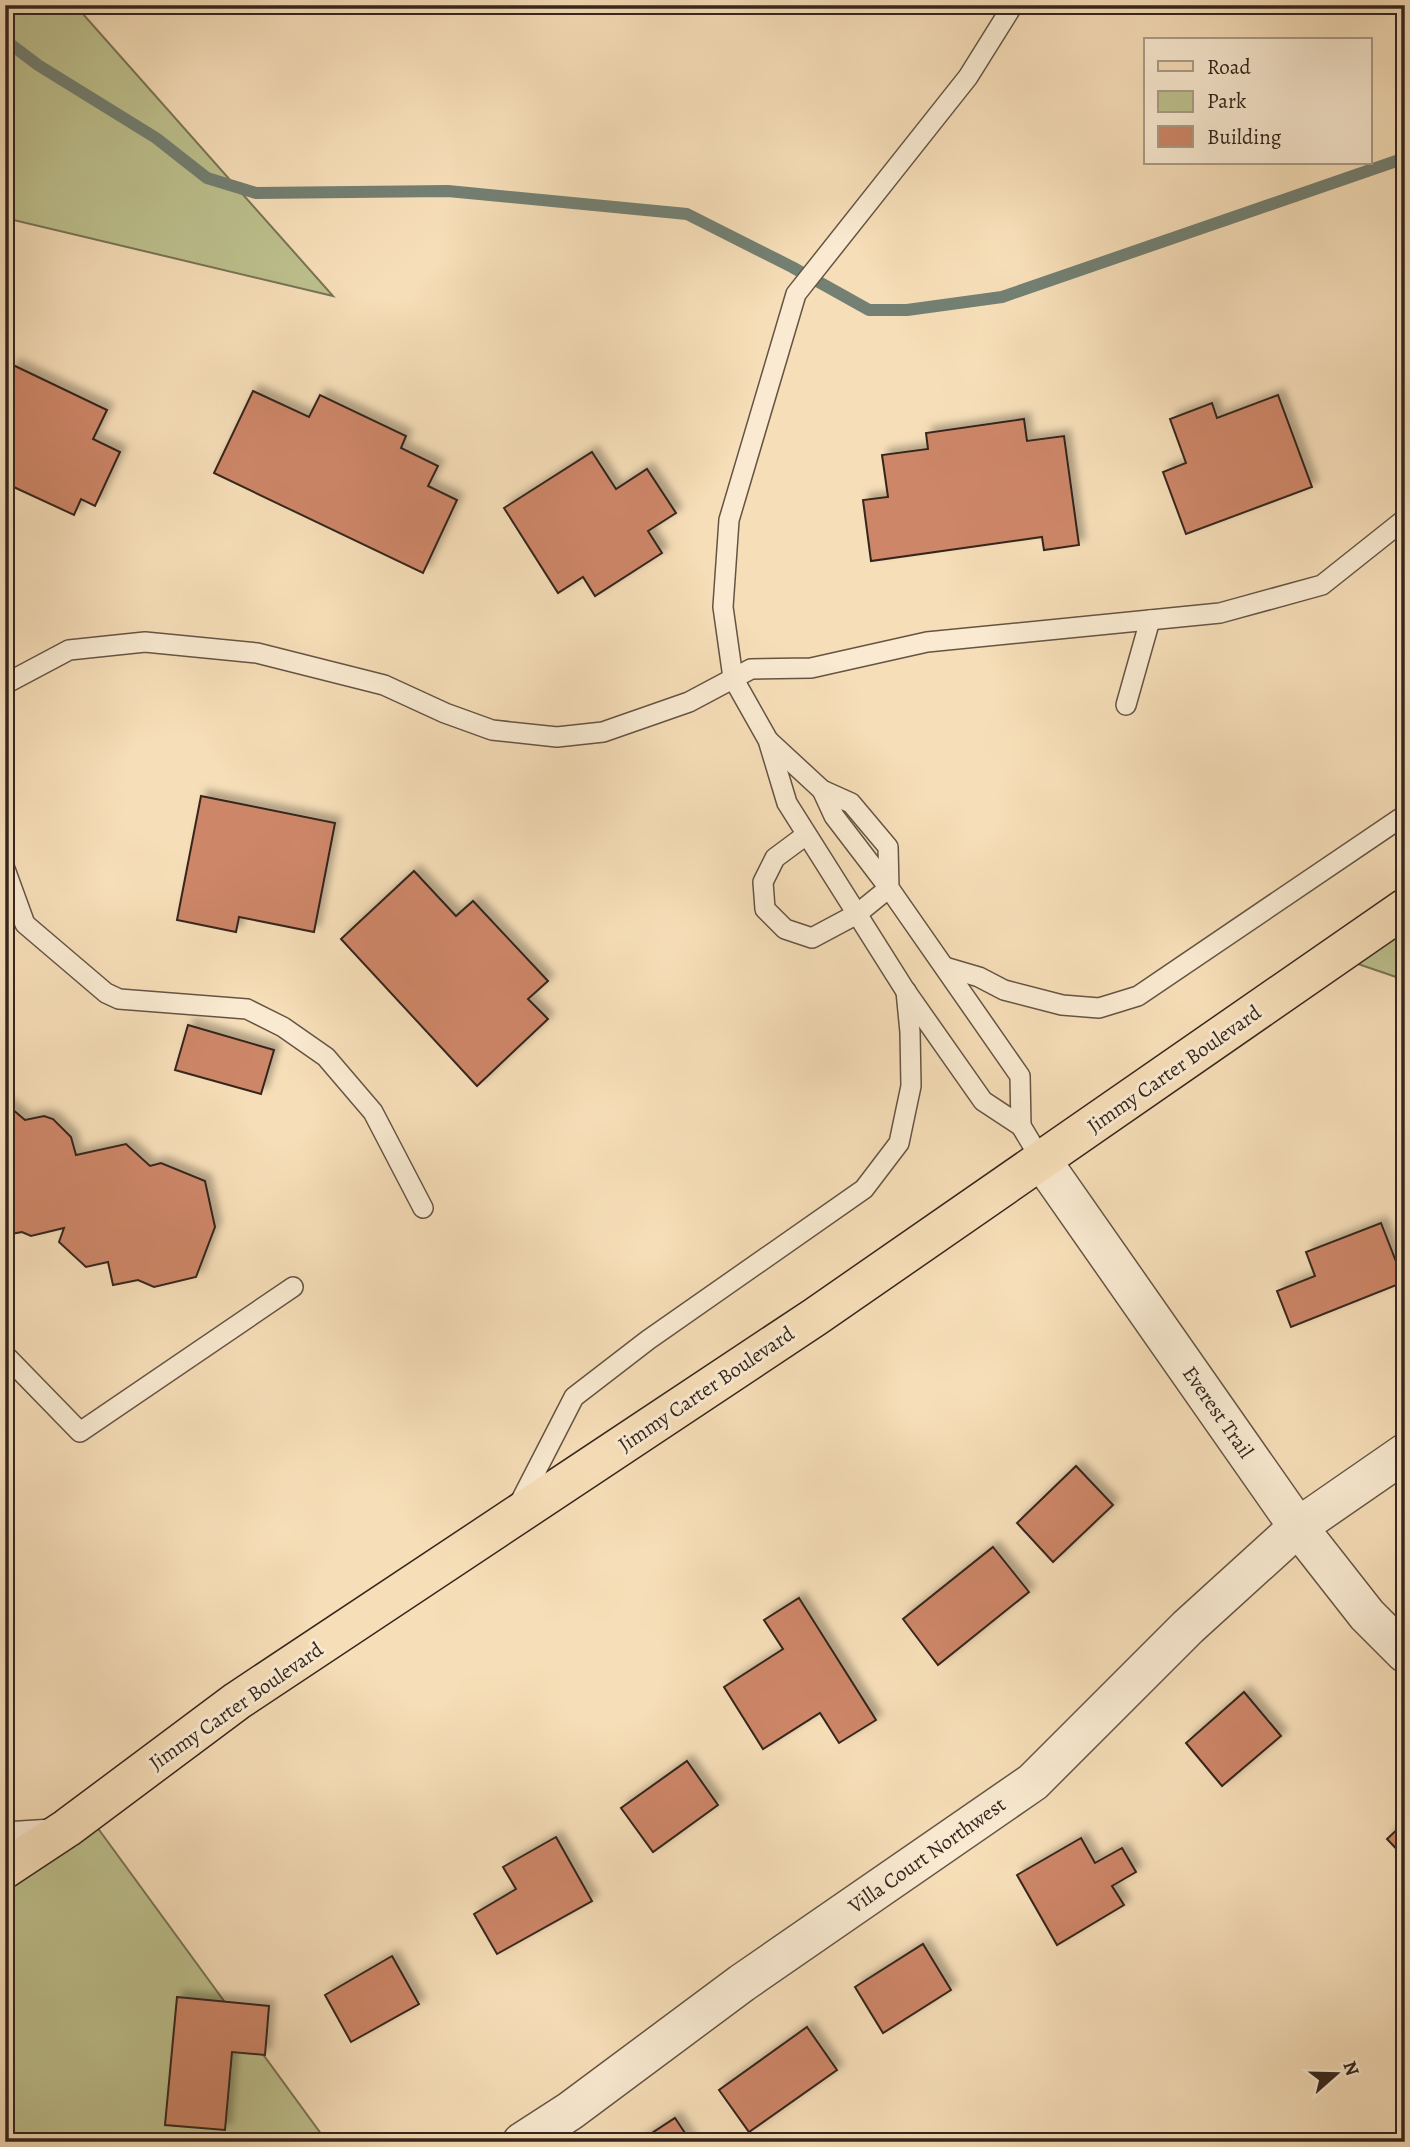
<svg xmlns="http://www.w3.org/2000/svg" width="1410" height="2147" font-family="Alegreya,serif">
<style>
.green{fill:#bdc18e;stroke:#797456;stroke-width:2}
.lines{fill:none;stroke-linecap:round;stroke-linejoin:round}
.stream{stroke:#738073;stroke-width:12}
.building{fill:#cd8667;stroke:#35261e;stroke-width:2;filter:url(#shadow)}
.lane-casing{stroke:#655444;stroke-width:22}
.street-casing{stroke:#655444;stroke-width:41}
.primary-casing{stroke:#35261e;stroke-width:41}
.lane{stroke:#f9ead1;stroke-width:19}
.street{stroke:#f9ead1;stroke-width:38}
.primary{stroke:#f6deb8;stroke-width:38}
.labels{text-anchor:middle;stroke-width:6;stroke-linejoin:round;paint-order:stroke}
.street-label{font-size:21px;fill:#35261e;stroke:#f9ead1}
</style>
<defs>
<filter id="shadow"><feDropShadow dx="6" dy="-6" stdDeviation="3.5" flood-color="#0004"/></filter>
</defs>
<rect width="100%" height="100%" fill="#f6deb8"/>
<filter id="stains"><feTurbulence type="fractalNoise" baseFrequency=".00286" numOctaves="4"/><feColorMatrix values="0 0 0 0 .2 0 0 0 0 .09 0 0 0 0 .02 0 0 0 .5 -.17"/></filter>
<radialGradient id="worn" r=".72"><stop offset=".6" stop-color="#630" stop-opacity="0"/><stop offset="1" stop-color="#630" stop-opacity=".3"/></radialGradient>
<g class="green">
<polygon points="5,5 75,5 333,296 5,218"/>
<polygon points="1405,892 1405,980 1317,950"/>
<polygon points="78,1801 327,2142 5,2142 5,1857"/>
</g>
<g class="lines">
<polyline class="stream" points="5,40 38,65 156,138 207,178 256,193 448,191 687,214 792,267 869,310 907,310 1002,297 1405,158"/>
</g>
<g class="building">
<polygon points="13,365 107,410 93,439 120,452 95,506 81,499 74,515 5,483 5,382"/>
<polygon points="253,391 309,417 320,395 406,436 401,448 438,466 428,486 457,500 423,573 214,473"/>
<polygon points="1278,395 1312,487 1186,534 1163,472 1186,463 1170,419 1212,403 1217,418"/>
<polygon points="1024,419 1027,441 1064,436 1079,545 1044,550 1042,537 871,561 863,500 888,497 882,455 928,449 926,433"/>
<polygon points="592,452 616,489 647,469 676,513 648,531 662,553 595,596 583,577 558,593 504,508"/>
<polygon points="201,796 335,823 314,932 239,917 236,932 177,920"/>
<polygon points="414,871 456,916 473,901 548,981 528,999 548,1019 477,1086 341,939"/>
<polygon points="188,1025 274,1050 261,1094 175,1070"/>
<polygon points="5,1103 25,1120 44,1116 53,1119 71,1137 76,1155 126,1144 150,1166 161,1163 205,1181 215,1227 196,1277 154,1287 138,1280 113,1285 108,1262 86,1267 59,1242 64,1228 31,1236 22,1232 5,1235"/>
<polygon points="1381,1223 1404,1282 1291,1327 1277,1291 1315,1276 1306,1252"/>
<polygon points="1076,1466 1113,1505 1053,1562 1017,1523"/>
<polygon points="993,1547 1029,1592 938,1665 903,1619"/>
<polygon points="799,1598 876,1720 839,1743 820,1713 763,1749 724,1687 783,1649 764,1620"/>
<polygon points="1244,1692 1281,1736 1222,1786 1186,1743"/>
<polygon points="687,1761 718,1805 653,1852 621,1808"/>
<polygon points="1405,1822 1405,1858 1387,1839"/>
<polygon points="556,1837 592,1901 497,1954 474,1914 516,1889 503,1867"/>
<polygon points="1081,1838 1095,1863 1122,1848 1136,1872 1112,1886 1124,1905 1057,1945 1017,1875"/>
<polygon points="923,1944 951,1990 883,2033 855,1987"/>
<polygon points="392,1956 419,2004 351,2042 325,1995"/>
<polygon points="177,1997 269,2006 265,2055 232,2052 225,2130 165,2125"/>
<polygon points="807,2027 837,2070 749,2132 719,2090"/>
<polygon points="675,2118 691,2142 638,2142"/>
</g>
<g class="lines">
<defs>
<g id="lane">
<polyline points="1013,5 968,77 796,294 729,520 723,607 733,678 768,740 787,803 905,990 983,1101 1021,1126 1042,1161"/>
<polyline points="5,684 69,650 145,642 257,653 384,685 445,713 492,730 557,737 603,732 689,702 751,669 811,668 927,642 1220,613 1322,585 1405,519"/>
<polyline points="1126,705 1150,620"/>
<polyline points="769,741 822,790 851,803 888,847 889,888 1020,1076 1021,1126"/>
<polyline points="806,835 775,858 763,882 765,909 785,929 812,938 857,914 889,888 834,816 822,790"/>
<polyline points="5,869 25,924 106,993 119,999 247,1009 283,1027 326,1057 373,1112 423,1208"/>
<polyline points="945,967 979,977 1004,990 1062,1005 1099,1008 1138,996 1405,815"/>
<polyline points="5,1355 80,1432 293,1287"/>
<polyline points="518,1506 574,1397 648,1340 864,1189 899,1143 911,1086 910,1032 906,991"/>
<polyline points="5,1832 52,1829"/>
</g>
<g id="street">
<polyline points="1042,1161 1298,1527 1367,1615 1405,1653"/>
<polyline points="522,2142 570,2111 742,1983 1033,1782 1188,1627 1298,1527 1405,1453"/>
</g>
<polyline id="primary" points="5,1869 67,1828 237,1701 815,1317 1405,908"/>
</defs>
<use href="#lane" class="lane-casing"/>
<use href="#street" class="street-casing"/>
<use href="#primary" class="primary-casing"/>
<use href="#lane" class="lane"/>
<use href="#street" class="street"/>
<use href="#primary" class="primary"/>
</g>
<g class="labels">
<g class="street-label">
<text transform="translate(1174 1069) rotate(-35)" y="7">Jimmy Carter Boulevard</text>
<text transform="translate(706 1389) rotate(-34)" y="7">Jimmy Carter Boulevard</text>
<text transform="translate(1218 1412) rotate(55)" y="7">Everest Trail</text>
<text transform="translate(236 1706) rotate(-35)" y="7">Jimmy Carter Boulevard</text>
<text transform="translate(927 1855) rotate(-35)" y="7">Villa Court Northwest</text>
</g>
</g>
<rect width="1410" height="2147" fill="none" stroke="#f6deb8" stroke-width="28"/>
<rect x="7" y="7" width="1396" height="2133" fill="none" stroke="#35261e" stroke-width="3.5"/>
<rect x="14" y="14" width="1382" height="2119" fill="none" stroke="#35261e" stroke-width="2"/>
<rect x="1144" y="38" width="228" height="126" fill="#f9ead1" stroke="#ab9c89" stroke-width="2"/>
<rect x="1158" y="61" width="35" height="10" fill="#f6deb8" stroke="#ab9c89" stroke-width="2"/>
<text x="1207" y="74" font-size="21" fill="#35261e">Road</text>
<rect x="1158" y="91" width="35" height="21" fill="#bdc18e" stroke="#ab9c89" stroke-width="2"/>
<text x="1207" y="108" font-size="21" fill="#35261e">Park</text>
<rect x="1158" y="126" width="35" height="21" fill="#cd8667" stroke="#ab9c89" stroke-width="2"/>
<text x="1207" y="144" font-size="21" fill="#35261e">Building</text>
<g transform="translate(1336 2074) rotate(70)" stroke="#f9ead1" stroke-width="5" paint-order="stroke">
<path d="M0-5L12 26L0 18L-12 26Z" fill="#35261e"/>
<text y="-10" font-size="19" font-weight="bold" text-anchor="middle" fill="#35261e">N</text>
</g>
<rect width="100%" height="100%" filter="url(#stains)"/>
<rect width="100%" height="100%" fill="url(#worn)"/>
</svg>
